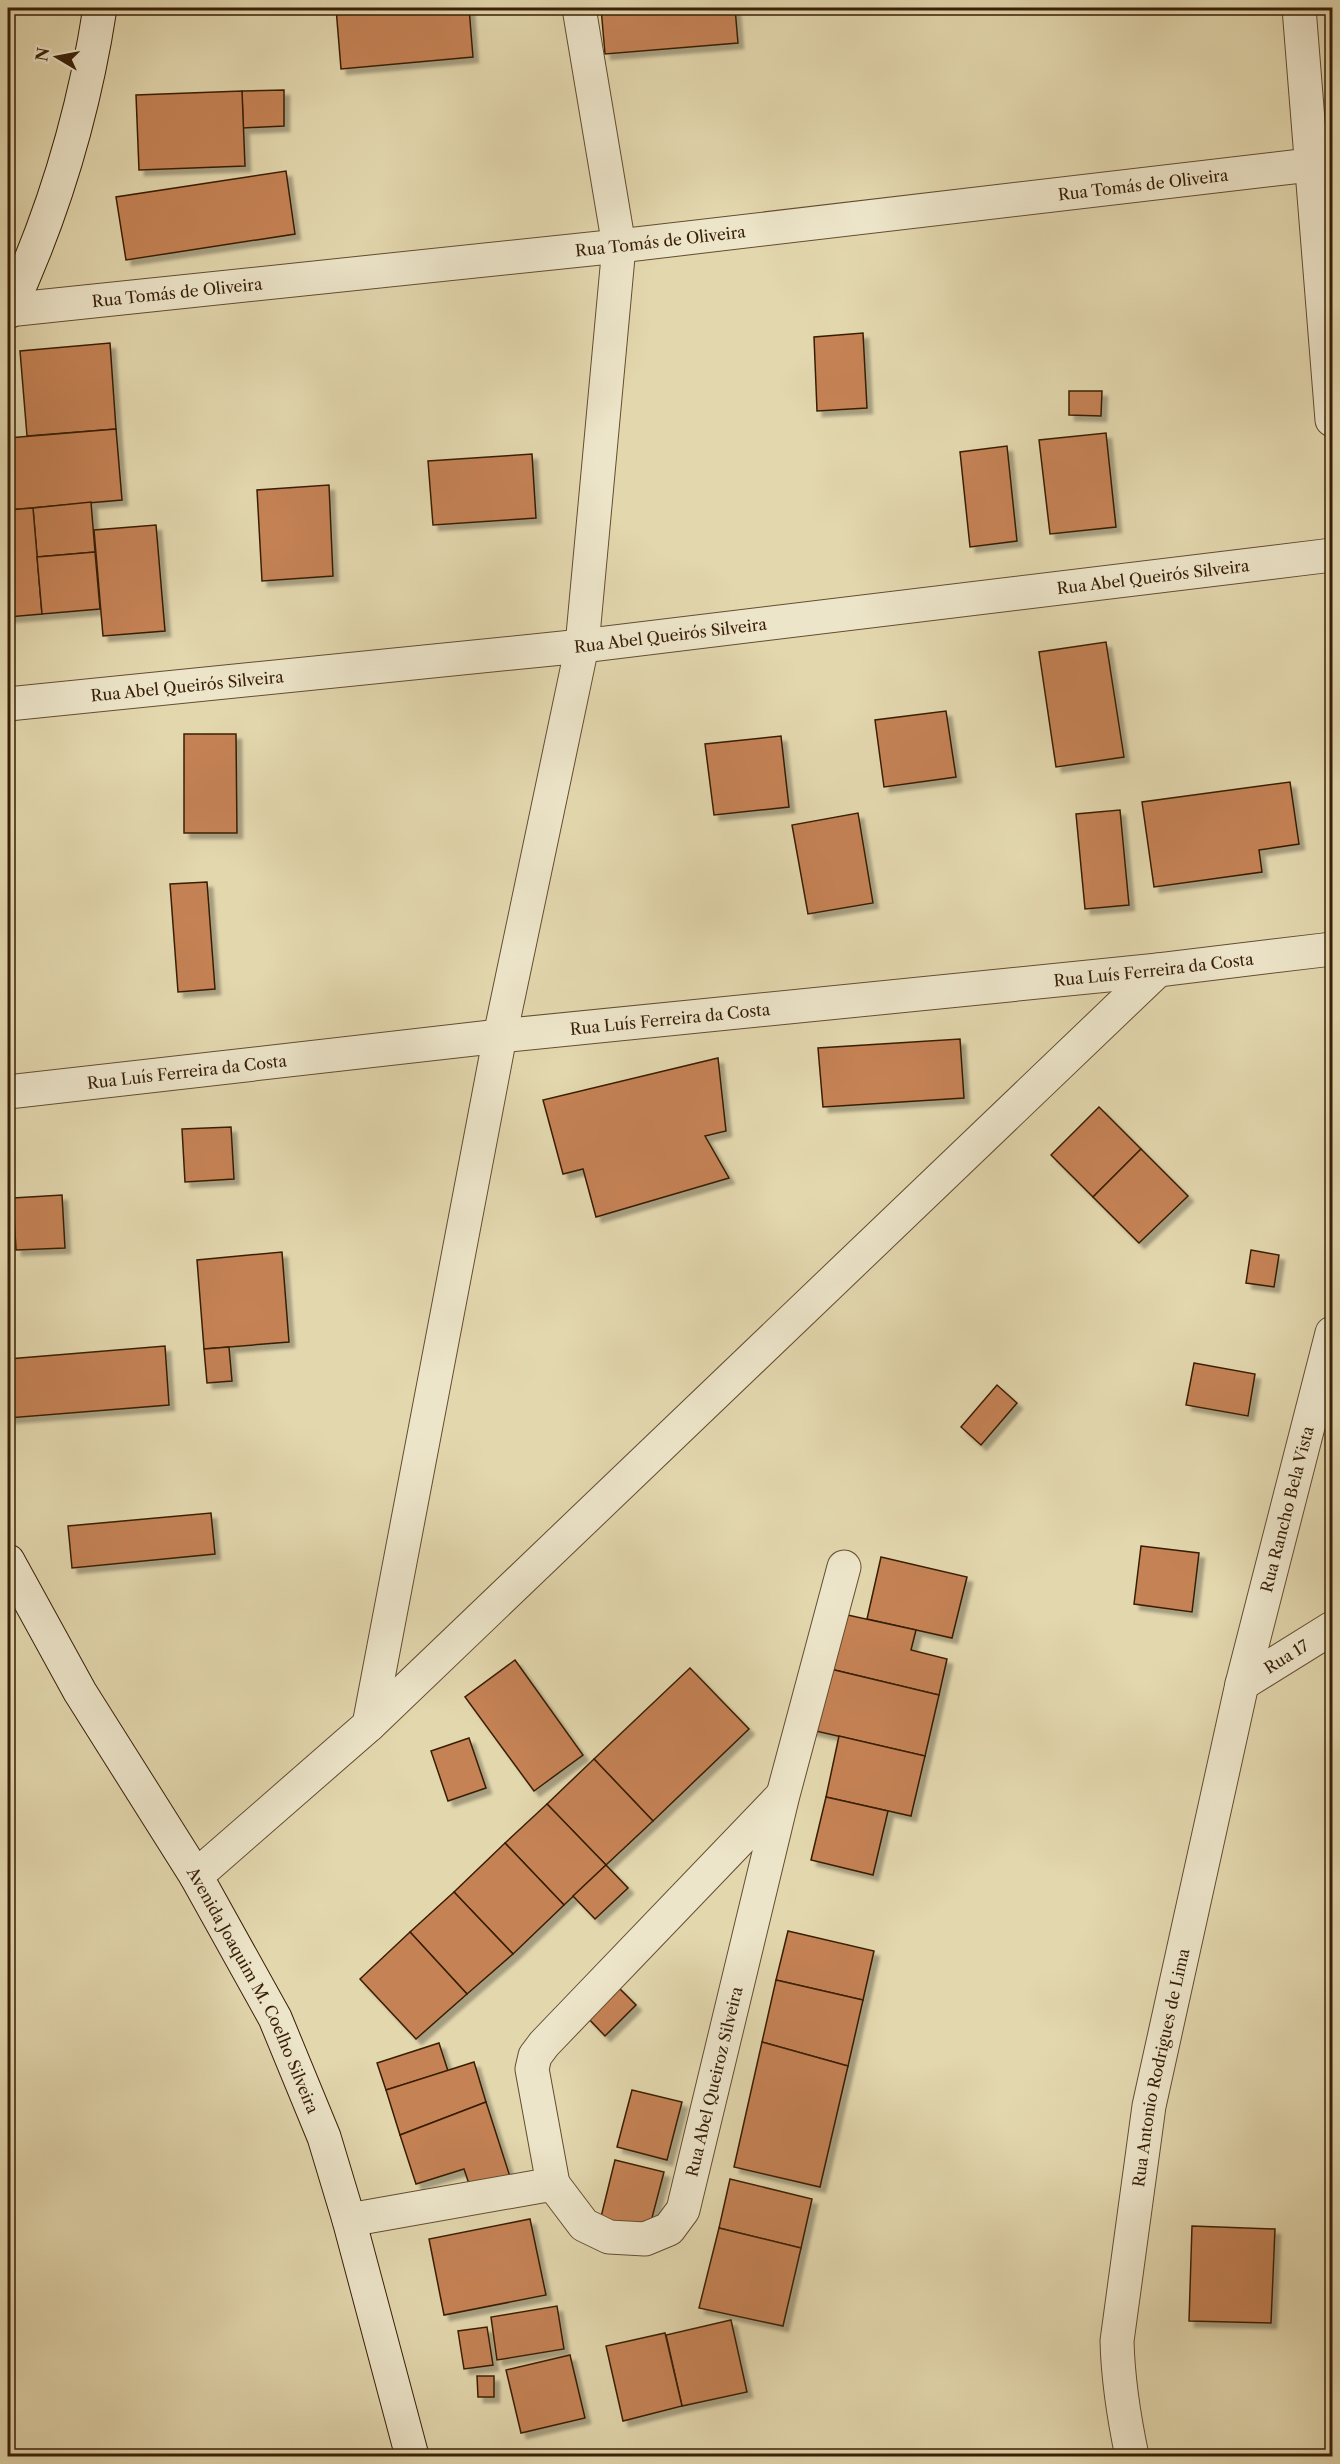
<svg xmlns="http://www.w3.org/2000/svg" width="1340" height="2464" font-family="'Libre Caslon Text',serif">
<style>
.building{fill:#c58255;stroke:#381f06;stroke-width:1.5;filter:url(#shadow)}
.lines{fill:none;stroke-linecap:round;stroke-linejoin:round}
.minor-casing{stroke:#634d30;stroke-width:35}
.secondary-casing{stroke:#381f06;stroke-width:35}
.minor{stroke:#ede5ca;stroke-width:33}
.secondary{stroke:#ede5ca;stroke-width:33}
.labels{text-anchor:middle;stroke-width:4.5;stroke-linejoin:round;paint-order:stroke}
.street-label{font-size:16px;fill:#381f06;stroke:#ede5ca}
</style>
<defs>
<filter id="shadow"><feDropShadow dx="5.5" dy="5.5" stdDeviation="1.5" flood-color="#0004"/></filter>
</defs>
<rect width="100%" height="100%" fill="#e3d7ae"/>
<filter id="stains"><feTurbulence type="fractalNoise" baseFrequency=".00333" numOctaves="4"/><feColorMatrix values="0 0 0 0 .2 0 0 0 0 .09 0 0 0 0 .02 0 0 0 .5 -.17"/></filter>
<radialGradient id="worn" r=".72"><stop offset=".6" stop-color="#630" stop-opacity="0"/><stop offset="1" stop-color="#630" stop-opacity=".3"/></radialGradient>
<g class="building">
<polygon points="336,8 469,8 473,57 341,69"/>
<polygon points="601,8 735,8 738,43 605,54"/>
<polygon points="284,90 284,126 243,128 242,91"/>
<polygon points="242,91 245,166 139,170 136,95"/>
<polygon points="286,171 295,234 126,260 116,197"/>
<polygon points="863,333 867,408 817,411 814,337"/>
<polygon points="110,343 116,429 27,436 20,351"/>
<polygon points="1069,391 1102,391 1101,416 1069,415"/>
<polygon points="116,429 122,500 8,510 8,438"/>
<polygon points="1106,433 1116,527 1050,534 1039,440"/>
<polygon points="1007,446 1017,541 970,547 960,452"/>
<polygon points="532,454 536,518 433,525 428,461"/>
<polygon points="329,485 333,576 262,581 257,490"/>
<polygon points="91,502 95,552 37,557 33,508"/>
<polygon points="33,508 42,614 8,617 8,510"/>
<polygon points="156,525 165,631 103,636 94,530"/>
<polygon points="95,552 100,609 42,614 37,557"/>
<polygon points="1106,642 1124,757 1056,767 1039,652"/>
<polygon points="946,711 956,777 884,787 875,720"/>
<polygon points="184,734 236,734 237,833 184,833"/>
<polygon points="781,736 789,807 714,815 705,744"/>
<polygon points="1290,782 1299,844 1259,850 1262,872 1154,887 1142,802"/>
<polygon points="1120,810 1129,905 1085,909 1076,814"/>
<polygon points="858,813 873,903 808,914 792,825"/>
<polygon points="207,882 215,989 178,992 170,884"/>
<polygon points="960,1039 964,1098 823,1107 818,1048"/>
<polygon points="718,1058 726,1131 705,1136 729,1178 596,1217 583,1169 563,1174 543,1100"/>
<polygon points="1099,1107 1141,1149 1093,1197 1051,1155"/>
<polygon points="231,1127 234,1179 185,1182 182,1129"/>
<polygon points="1141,1149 1188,1196 1139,1243 1093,1197"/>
<polygon points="62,1195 65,1248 16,1250 13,1198"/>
<polygon points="1251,1250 1279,1255 1274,1287 1246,1283"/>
<polygon points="282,1252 289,1342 204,1349 197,1260"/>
<polygon points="165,1346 169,1405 8,1418 8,1359"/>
<polygon points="229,1347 232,1381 207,1383 204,1349"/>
<polygon points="1194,1363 1255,1374 1248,1416 1186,1405"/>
<polygon points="997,1385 1017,1403 981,1445 961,1427"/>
<polygon points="211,1513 215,1554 72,1568 68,1526"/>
<polygon points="1141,1546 1199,1553 1192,1612 1134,1604"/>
<polygon points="881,1557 967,1577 952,1638 867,1619"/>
<polygon points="834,1612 916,1630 911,1650 947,1659 939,1695 822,1667"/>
<polygon points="515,1660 583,1755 534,1791 465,1697"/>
<polygon points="822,1667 939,1695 925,1756 807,1729"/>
<polygon points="690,1668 749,1729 653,1821 594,1759"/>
<polygon points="839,1736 925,1756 911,1816 826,1797"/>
<polygon points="469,1738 486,1788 448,1801 431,1751"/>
<polygon points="594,1759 653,1821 606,1865 547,1804"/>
<polygon points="826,1797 888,1811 873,1875 811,1860"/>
<polygon points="547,1804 606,1865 564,1905 505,1843"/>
<polygon points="505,1843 564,1905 513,1954 454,1892"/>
<polygon points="606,1865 628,1888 595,1919 573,1896"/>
<polygon points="454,1892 513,1954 467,1994 410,1932"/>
<polygon points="788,1931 874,1951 863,2000 776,1980"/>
<polygon points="410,1932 467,1994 416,2039 360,1979"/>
<polygon points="776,1980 863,2000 848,2066 762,2042"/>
<polygon points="617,1986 636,2005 605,2036 586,2016"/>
<polygon points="762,2042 848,2066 820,2187 734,2167"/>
<polygon points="439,2043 448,2071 386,2090 377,2063"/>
<polygon points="474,2062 486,2102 400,2135 386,2090"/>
<polygon points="632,2090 682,2102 667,2160 617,2147"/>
<polygon points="486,2102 512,2183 473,2196 464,2169 416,2184 400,2135"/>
<polygon points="615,2160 664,2172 648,2233 600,2221"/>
<polygon points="730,2179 812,2199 801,2248 719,2228"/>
<polygon points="530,2219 546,2295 444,2315 429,2239"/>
<polygon points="1192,2226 1275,2229 1271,2323 1189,2321"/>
<polygon points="719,2228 801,2248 783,2326 699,2308"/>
<polygon points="557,2306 564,2349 497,2360 491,2317"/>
<polygon points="731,2320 747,2392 682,2406 666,2335"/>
<polygon points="487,2327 493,2365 464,2369 458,2331"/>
<polygon points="665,2333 682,2406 623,2421 606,2346"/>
<polygon points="570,2355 585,2418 521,2433 506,2370"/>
<polygon points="477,2376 494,2376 494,2397 478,2397"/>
</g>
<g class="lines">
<defs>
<g id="minor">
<polyline points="1299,8 1332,420"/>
<path id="s1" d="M8,310L619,246L1310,165"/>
<path id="s2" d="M8,704L582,646L1332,555"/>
<path id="s3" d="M8,1092L500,1036L1158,970L1332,949"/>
<path id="s4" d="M1242,1684L1332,1628"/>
<polyline points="369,1725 500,1036 582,646 619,246 579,8"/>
<polyline points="196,1876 369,1725 1158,970"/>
<polyline points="553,2184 532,2069 535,2056 544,2044 782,1796"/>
<path id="s5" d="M349,2220L553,2184L584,2225L609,2237L645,2239L669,2229L683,2210L783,1795L844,1567"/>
<path id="s6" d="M1132,2456C1124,2418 1118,2380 1117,2341L1149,2106L1242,1684L1332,1333"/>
</g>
<g id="secondary">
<path d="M8,312C53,216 84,112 100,8"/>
<path id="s7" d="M8,1561L80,1692L196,1876L275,2018L324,2137L349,2220L412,2456"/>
</g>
</defs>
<use href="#minor" class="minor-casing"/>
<use href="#secondary" class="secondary-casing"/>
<use href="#minor" class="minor"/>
<use href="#secondary" class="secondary"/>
</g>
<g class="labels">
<g class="street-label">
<text dy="6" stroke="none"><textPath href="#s1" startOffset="1142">Rua Tomás de Oliveira</textPath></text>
<text dy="6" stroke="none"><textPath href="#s1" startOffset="656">Rua Tomás de Oliveira</textPath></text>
<text dy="6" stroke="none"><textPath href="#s1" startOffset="170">Rua Tomás de Oliveira</textPath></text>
<text dy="6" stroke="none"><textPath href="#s2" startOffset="1152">Rua Abel Queirós Silveira</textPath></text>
<text dy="6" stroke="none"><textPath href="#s2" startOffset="666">Rua Abel Queirós Silveira</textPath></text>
<text dy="6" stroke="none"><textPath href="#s2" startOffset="180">Rua Abel Queirós Silveira</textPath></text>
<text dy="6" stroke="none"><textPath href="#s3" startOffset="1152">Rua Luís Ferreira da Costa</textPath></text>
<text dy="6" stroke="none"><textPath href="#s3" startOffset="666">Rua Luís Ferreira da Costa</textPath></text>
<text dy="6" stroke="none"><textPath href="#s3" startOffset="180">Rua Luís Ferreira da Costa</textPath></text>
<text dy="6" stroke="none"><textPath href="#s6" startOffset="966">Rua Rancho Bela Vista</textPath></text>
<text dy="6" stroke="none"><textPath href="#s4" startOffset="52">Rua 17</textPath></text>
<text dy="6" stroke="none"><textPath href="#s7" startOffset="495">Avenida Joaquim M. Coelho Silveira</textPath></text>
<text dy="6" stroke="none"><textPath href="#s6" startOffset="393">Rua Antonio Rodrigues de Lima</textPath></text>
<text dy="6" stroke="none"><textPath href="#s5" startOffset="504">Rua Abel Queiroz Silveira</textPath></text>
</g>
</g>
<rect width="1340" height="2464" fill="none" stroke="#e3d7ae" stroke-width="30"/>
<rect x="9" y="9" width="1322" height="2446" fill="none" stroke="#381f06" stroke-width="3"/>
<rect x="15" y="15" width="1310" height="2434" fill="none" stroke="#381f06" stroke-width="1.5"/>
<g transform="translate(57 57) rotate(280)" stroke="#ede5ca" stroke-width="4.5" paint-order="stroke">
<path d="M0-4.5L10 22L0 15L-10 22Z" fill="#381f06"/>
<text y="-9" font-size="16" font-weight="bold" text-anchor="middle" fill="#381f06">N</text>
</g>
<rect width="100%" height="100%" filter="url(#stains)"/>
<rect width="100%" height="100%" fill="url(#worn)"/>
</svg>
